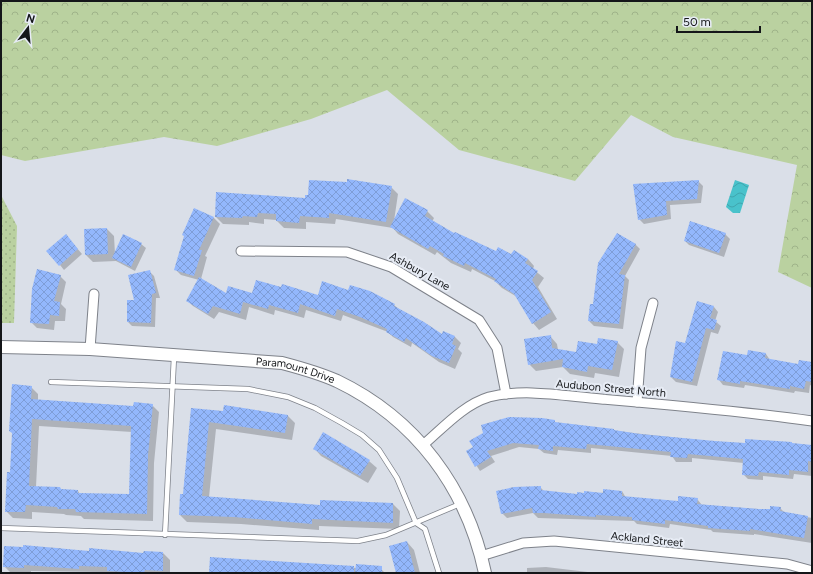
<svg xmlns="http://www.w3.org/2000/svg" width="813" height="574" font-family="Figtree,sans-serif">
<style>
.grass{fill:url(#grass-dots)}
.forest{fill:url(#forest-crowns)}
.water{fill:url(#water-waves)}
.shadow{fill:#0003;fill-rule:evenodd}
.building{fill:url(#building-cross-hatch);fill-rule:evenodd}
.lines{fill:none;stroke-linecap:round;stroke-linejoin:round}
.service-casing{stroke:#7e828a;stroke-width:6}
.minor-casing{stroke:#7e828a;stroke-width:11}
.tertiary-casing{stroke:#7e828a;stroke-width:14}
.service{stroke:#fff;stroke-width:4.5}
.minor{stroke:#fff;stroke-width:9}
.tertiary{stroke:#fff;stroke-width:12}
.labels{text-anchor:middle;stroke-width:4;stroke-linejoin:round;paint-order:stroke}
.street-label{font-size:11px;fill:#141619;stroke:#e7ecf5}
</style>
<defs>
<pattern id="grass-dots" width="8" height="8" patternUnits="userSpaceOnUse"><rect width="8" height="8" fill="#bad1a0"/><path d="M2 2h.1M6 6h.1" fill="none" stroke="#9fb389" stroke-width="1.8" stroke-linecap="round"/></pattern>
<pattern id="forest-crowns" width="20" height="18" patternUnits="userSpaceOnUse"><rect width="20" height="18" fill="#bad1a0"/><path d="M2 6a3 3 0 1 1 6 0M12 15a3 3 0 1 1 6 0" fill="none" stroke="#9fb389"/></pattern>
<pattern id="water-waves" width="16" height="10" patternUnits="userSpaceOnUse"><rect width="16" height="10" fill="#49c2cb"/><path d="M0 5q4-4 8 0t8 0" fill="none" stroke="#3fa6ae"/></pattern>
<pattern id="building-cross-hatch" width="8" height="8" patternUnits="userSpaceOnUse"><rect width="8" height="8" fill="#93b7fc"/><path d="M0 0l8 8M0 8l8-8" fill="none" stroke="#7e9dd7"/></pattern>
</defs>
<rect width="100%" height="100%" fill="#dadfe8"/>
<polygon class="grass" points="1,195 17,226 14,323 1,323"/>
<polygon class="forest" points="1,1 812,1 812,288 778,272 797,165 673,137 631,115 575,181 459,150 387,90 311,119 217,146 164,137 25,161 1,155"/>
<polygon class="water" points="735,180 749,185 740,213 733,213 726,207"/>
<g class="shadow">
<polygon points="698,181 703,186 701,203 670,205 671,219 644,224 639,219 634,185"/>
<polygon points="391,187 398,194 394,221 427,211 434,218 432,222 454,235 496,252 528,259 534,266 533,269 544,278 538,287 557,319 539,330 533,323 517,297 502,288 495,281 472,269 471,272 451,263 437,252 435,255 398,234 393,228 336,219 335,224 306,222 306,229 284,228 276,220 264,219 264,224 249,222 249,225 223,224 216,217 306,200"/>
<polygon points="194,209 214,218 220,224 205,256 207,257 201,279 226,294 253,294 282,288 319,296 394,305 400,310 442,336 443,332 455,337 461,343 458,349 462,353 455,369 439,362 412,343 411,347 393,337 388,332 343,315 341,321 306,310 304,318 275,310 274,315 249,307 246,320 219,312 214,319 193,306 187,300 199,280 181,275 175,269"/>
<polygon points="107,229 114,236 115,254 141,244 146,248 135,271 116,261 93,262 86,255"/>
<polygon points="725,234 730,239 724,257 689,245 685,241"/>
<polygon points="70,240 82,254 64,270 60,265"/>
<polygon points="635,244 640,249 625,276 629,280 623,329 594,326 589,321 594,306"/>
<polygon points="149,271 154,276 160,298 156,298 155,327 132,326 128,322"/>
<polygon points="60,276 66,282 61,304 66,309 65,321 55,321 54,330 37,328 31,322"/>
<polygon points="698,302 714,307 718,312 715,321 721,326 718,334 711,332 697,386 676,382 671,377 686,344"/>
<polygon points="550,336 557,344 558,350 577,353 597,346 617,342 624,349 619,377 595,373 594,378 570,374 563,367 536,371 529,364"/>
<polygon points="766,354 770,360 799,365 812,363 812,386 810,385 809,393 795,391 794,393 745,385 744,388 723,385 719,380 748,356"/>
<path d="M31,387L38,394V400L134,407L152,405L159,412L154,463L153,521L84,519L81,516L66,515L64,514L32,512V519L13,518L6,511L11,473ZM39,426L132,432L130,495L80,494L78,491L36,487Z"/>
<polygon points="192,409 288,416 295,423 292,440 216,429 209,497 321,506 393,504 400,511 399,529 319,526 319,530 241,524 187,522 180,515 184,496"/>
<polygon points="554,421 556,423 615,431 715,442 812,446 812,476 794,474 793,479 763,476 763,480 748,479 743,474 744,463 692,458 692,462 676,462 672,456 591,448 591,453 558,450 557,455 544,453 539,449 519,447 491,456 495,462 480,471 467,451"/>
<polygon points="314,448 369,461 377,468 368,483 321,456"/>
<polygon points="540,487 544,491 577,495 622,491 626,498 679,502 697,499 702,505 771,510 780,508 785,513 812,518 812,543 754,534 754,535 713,532 711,530 670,524 669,528 637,524 634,521 538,518 533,513 507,518 502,513"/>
<polygon points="407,542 414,550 420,573 397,573"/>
<polygon points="5,547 60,548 63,551 144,554 163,553 170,560 170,573 31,571 31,573 11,573 4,566"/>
<polygon points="211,558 357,568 379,567 385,573 210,573"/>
<polygon points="546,567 596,573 527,573 527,568"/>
</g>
<g class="building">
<polygon points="347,179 392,186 386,222 329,213 329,218 300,216 299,223 276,221 276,214 258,213 257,217 243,216 242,218 215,217 216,192 305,198 305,195 308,195 309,180 347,182"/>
<polygon points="699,180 697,199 666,201 667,215 638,220 633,184"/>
<polygon points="405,198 428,210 425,216 454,233 455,232 496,251 498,247 511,254 514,250 528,259 525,263 538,271 532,280 551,312 532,324 514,294 494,281 496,279 465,263 464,266 443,256 444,254 430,246 428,249 390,227"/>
<polygon points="194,208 214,217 199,250 202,250 194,276 174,270 184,236 182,235"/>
<polygon points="690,221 726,233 719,253 684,241"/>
<polygon points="107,228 108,254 85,255 84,229"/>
<polygon points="617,233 636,244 619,274 625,275 619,324 588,321 590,304 593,304 598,263"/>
<polygon points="66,234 78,249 59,266 46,251"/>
<polygon points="123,234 142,243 131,267 112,258"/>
<polygon points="37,269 61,275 54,301 60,302 59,316 50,315 49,324 30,323 32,289"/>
<polygon points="150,270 156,293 152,294 151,323 127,322 127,300 134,300 128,275"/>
<polygon points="199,277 226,293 228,286 252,293 256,280 281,287 282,284 318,295 322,281 348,290 350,285 370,291 395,304 394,306 424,322 442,334 443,331 455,336 452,344 456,346 449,363 432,356 406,338 404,342 386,332 387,329 360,317 337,309 335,316 300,304 298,313 269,305 268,309 243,302 240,314 213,306 208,314 186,301"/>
<polygon points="697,301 714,306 710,318 717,320 714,330 706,328 692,382 670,377 676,341 685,343"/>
<polygon points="551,335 552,348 576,352 578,341 597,344 598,338 618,341 612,370 588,366 587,372 562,367 563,359 528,365 524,339"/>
<polygon points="748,350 766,353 765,358 798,364 799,360 812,362 812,382 806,381 804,389 790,386 790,389 740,381 740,384 717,380 723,351 747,355"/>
<path d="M12,384L32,386L31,399L133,406L134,402L153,404L148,455L147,514L76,512L75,509H58L57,507L26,505L25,512H5L7,472H10L12,433L9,431ZM32,419L131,426L129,494L78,493V490L61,489L60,487L29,486Z"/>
<polygon points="224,405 288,415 285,433 209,422 202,496 320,505 320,500 393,503 393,523 312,519 312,524 234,517 179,515 180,494 183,494 191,408 223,411"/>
<polygon points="509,417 542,418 555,420 555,422 614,429 614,430 640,434 715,441 745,443 745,439 792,442 792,443 812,445 812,462 808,461 808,472 789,470 789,475 759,472 758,476 742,475 743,459 688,454 687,458 670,457 671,452 587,444 586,449 553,446 553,451 538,449 539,445 513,443 487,451 491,457 475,467 466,451 473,447 469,441 483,433 481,425"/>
<polygon points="323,432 370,460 360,476 313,449"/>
<polygon points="541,486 541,490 577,494 577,492 584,493 584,491 603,493 603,489 622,491 622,496 678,501 678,496 698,498 697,504 759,509 770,509 770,506 781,507 780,511 808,516 804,538 750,529 750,531 708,528 708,526 665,520 665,524 632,520 632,517 596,515 596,517 544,513 533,513 532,508 501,514 496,491 514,487"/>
<polygon points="407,541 415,573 396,573 389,546"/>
<polygon points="23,545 89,551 89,548 143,553 144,551 163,552 163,571 145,570 144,573 107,571 107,567 79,566 79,569 24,565 24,568 3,567 4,546 23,547"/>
<polygon points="210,557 354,566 354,573 209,573"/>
<polygon points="356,564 382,566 382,573 355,573"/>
</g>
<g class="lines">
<defs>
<g id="service">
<polyline points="51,382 248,389 288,397 315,408 342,423 362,435 379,450 397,478 416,523 425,529 439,573"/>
<polyline points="1,528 358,541 386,535 460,504"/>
<polyline points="165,535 174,357"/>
</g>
<g id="minor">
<polyline points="241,251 347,252 391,267 479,320 497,348 506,394"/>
<polyline points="90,349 94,294"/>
<polyline points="637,402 641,348 653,303"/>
<path d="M423,445C443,428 463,405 489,397C525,388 564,396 601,399C671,405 742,411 812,421"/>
<polyline points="481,556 523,543 554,541 787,564 812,571"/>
</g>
<g id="tertiary">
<path id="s1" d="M1,347L90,349L282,363C301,368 319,373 337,381C416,419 467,488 485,573"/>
</g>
</defs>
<use href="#service" class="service-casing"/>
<use href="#minor" class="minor-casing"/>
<use href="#tertiary" class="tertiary-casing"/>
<use href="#service" class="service"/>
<use href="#minor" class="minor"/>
<use href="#tertiary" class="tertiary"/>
</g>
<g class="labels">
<g class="street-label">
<text transform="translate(420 271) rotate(29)" y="4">Ashbury Lane</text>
<text dy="4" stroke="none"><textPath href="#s1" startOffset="296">Paramount Drive</textPath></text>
<text transform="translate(611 388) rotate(5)" y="4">Audubon Street North</text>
<text transform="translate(647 539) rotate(6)" y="4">Ackland Street</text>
</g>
</g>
<rect width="813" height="574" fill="none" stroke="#141619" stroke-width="4"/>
<g transform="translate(28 28) rotate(16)" stroke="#e7ecf5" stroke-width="3" paint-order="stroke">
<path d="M0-3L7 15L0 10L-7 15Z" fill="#141619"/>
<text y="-6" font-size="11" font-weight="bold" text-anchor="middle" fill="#141619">N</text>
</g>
<path d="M677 26v6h83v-6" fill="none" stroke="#141619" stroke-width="2"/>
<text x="683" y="26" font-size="12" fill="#141619" stroke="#e7ecf5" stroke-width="3" paint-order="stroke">50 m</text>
</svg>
